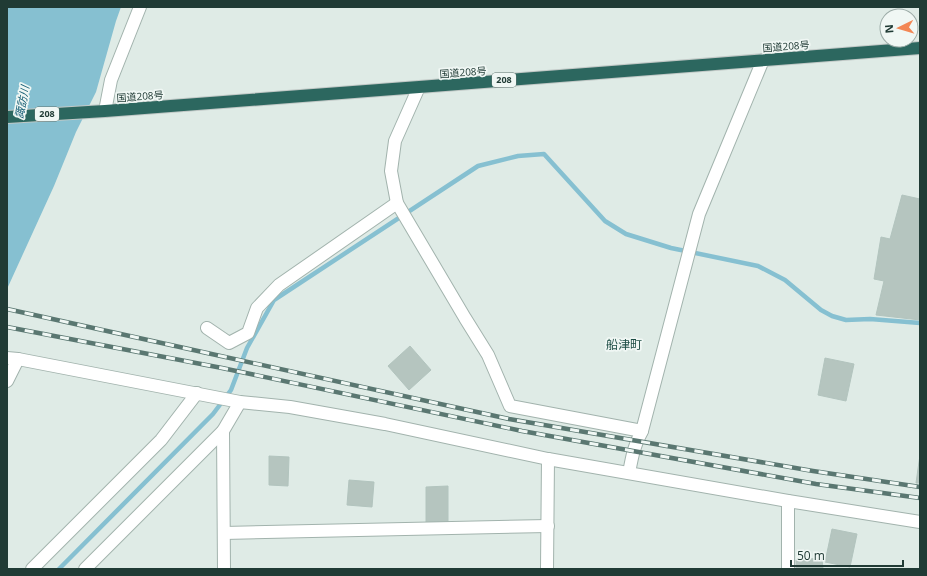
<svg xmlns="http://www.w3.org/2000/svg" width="927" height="576" font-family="'Open Sans','Noto Sans JP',sans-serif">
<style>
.water{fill:#86c0d1}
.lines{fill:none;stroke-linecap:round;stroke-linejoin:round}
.stream{stroke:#86c0d1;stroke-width:4.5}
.building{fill:#b5c5bf;stroke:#b2c4be}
.street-casing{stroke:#a2b3ad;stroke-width:14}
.highway-casing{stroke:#c1c8c6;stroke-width:14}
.street{stroke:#fff;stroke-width:12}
.highway{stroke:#2c675f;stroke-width:12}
.rail-casing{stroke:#5a7771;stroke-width:4.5}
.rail{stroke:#f0f7f4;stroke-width:3;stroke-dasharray:9;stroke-linecap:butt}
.labels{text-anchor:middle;stroke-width:3.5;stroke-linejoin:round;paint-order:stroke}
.shield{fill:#f0f7f4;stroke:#5e736e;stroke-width:1}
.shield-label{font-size:9px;font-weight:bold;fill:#203b35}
.street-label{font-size:10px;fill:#203b35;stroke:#f0f7f4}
.water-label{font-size:11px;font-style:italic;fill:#1a6177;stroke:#f0f7f4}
.quarter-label{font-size:12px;fill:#1c4d44;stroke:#f0f7f4}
</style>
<rect width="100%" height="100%" fill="#dfebe6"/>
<polygon class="water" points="7,7 121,7 116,21 96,92 76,132 54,186 7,289"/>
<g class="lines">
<polyline class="stream" points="59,569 213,414 231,390 247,348 274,300 478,166 518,156 544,154 605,221 626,234 671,248 758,266 785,280 821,310 832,316 846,320 870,319 920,323"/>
</g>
<g class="building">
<polygon points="902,195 920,199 920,320 876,315 884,281 874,279 881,237 890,239"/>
<polygon points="410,346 431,370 409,390 388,366"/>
<polygon points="825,358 854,364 846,401 818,395"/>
<polygon points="920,455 920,483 916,483"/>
<polygon points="269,456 289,457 288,486 269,485"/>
<polygon points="349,480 374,482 372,507 347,505"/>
<polygon points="448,486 448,523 426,523 426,487"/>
<polygon points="832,529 857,534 850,567 825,562"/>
<polygon points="822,558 823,569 796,569 796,560"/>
</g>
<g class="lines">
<defs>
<g id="street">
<polyline points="419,87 395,141 391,171 397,203 465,318 488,355 510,406 642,431 699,214 763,60"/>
<polyline points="105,111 111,80 140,7"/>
<polyline points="207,328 229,343 248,333 257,308 279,285 397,203"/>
<polyline points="7,358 18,359 240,402 290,407 385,424 548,459 788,501 920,522"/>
<polyline points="7,381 18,359"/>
<polyline points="223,431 224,569"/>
<path d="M629,473C632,457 634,445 642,431"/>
<polyline points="224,533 548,526"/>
<polyline points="32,569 161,440 197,393"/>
<polyline points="85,569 223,431 240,402"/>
<polyline points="547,569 548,459"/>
<polyline points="788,569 788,501"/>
</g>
<polyline id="highway" points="7,117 105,111 419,87 920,48"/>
</defs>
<use href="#street" class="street-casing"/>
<use href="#highway" class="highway-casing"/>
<use href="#street" class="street"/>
<use href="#highway" class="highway"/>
<defs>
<g id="rail">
<polyline points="7,309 207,353 509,419 813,471 920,487"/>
<polyline points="7,327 222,368 522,431 816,484 920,498"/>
</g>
</defs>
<use href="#rail" class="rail-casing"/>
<use href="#rail" class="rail"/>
</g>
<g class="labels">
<g class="shield">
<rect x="492" y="73" width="24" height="14" rx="3"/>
<rect x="35" y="107" width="24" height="14" rx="3"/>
</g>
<g class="shield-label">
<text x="504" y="83">208</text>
<text x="47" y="117">208</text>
</g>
<g class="street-label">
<text transform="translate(786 46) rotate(-4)" y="4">国道208号</text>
<text transform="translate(463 72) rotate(-4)" y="4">国道208号</text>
<text transform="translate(140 96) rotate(-4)" y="4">国道208号</text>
</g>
<g class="water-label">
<text transform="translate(22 102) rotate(-79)" y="4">諏訪川</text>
</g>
<g class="quarter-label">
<text x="624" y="349">船津町</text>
</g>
</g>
<rect width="927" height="576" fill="none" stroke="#203b35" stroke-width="16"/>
<g transform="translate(899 28) rotate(265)"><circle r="19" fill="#f0f7f4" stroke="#9daca8"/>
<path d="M0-3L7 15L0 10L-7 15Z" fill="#f38755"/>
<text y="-6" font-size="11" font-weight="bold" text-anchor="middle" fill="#203b35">N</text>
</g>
<path d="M791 560v6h112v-6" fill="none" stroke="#203b35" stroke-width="2"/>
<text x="797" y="560" font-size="12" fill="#203b35" stroke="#f0f7f4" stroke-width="3" paint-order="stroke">50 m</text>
</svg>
